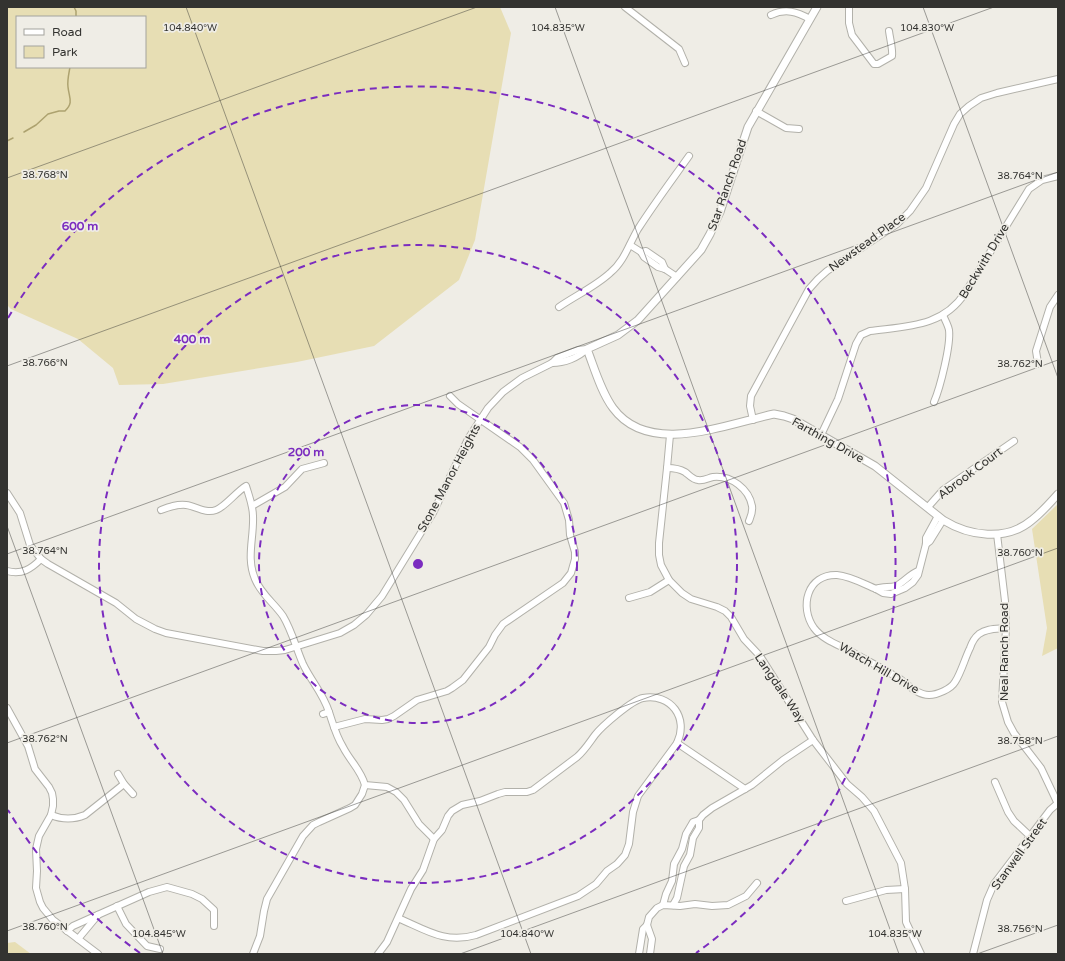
<svg xmlns="http://www.w3.org/2000/svg" width="1065" height="961" font-family="'Varela Round',sans-serif">
<style>
.green{fill:#e7deb4;fill-rule:evenodd}
.lines{fill:none;stroke-linecap:round;stroke-linejoin:round}
.stream{stroke:#ada26f;stroke-width:1.5}
.minor-casing{stroke:#b2b1aa;stroke-width:8}
.tertiary-casing{stroke:#b2b1aa;stroke-width:9}
.minor{stroke:#fff;stroke-width:6}
.tertiary{stroke:#fff;stroke-width:7}
.ticks{fill:none;stroke:#333330;stroke-width:1;stroke-opacity:0.45}
.ring{fill:none;stroke:#7b2cbf;stroke-width:2;stroke-dasharray:7 5}
.labels{text-anchor:middle;stroke-width:3.5;stroke-linejoin:round;paint-order:stroke}
.street-label{font-size:12px;fill:#333330;stroke:#efede6}
.ticks-label{font-size:10px;text-anchor:middle;fill:#333330;stroke:#efede6;stroke-width:3.5;stroke-linejoin:round;paint-order:stroke}
.centre{fill:#7b2cbf;stroke:#efede6;stroke-width:2}
.ring-label{font-size:12px;text-anchor:middle;font-weight:bold;fill:#7b2cbf;stroke:#efede6;stroke-width:3.5;stroke-linejoin:round;paint-order:stroke}
</style>
<rect width="100%" height="100%" fill="#efede6"/>
<g class="green">
<path d="M7,7H500L511,33L475,240L459,280L374,346L297,362L163,384L119,385L113,368L78,339L11,309L7,305ZM17,17H145V67H17Z"/>
<polygon points="1058,504 1058,648 1042,656 1047,628 1032,529"/>
<polygon points="15,942 31,954 7,954 7,943"/>
</g>
<g class="lines">
<g class="stream">
<polyline points="74,7 76,11 76,17"/>
<path d="M24,132L36,125L48,114L59,111H65C74,102 69,98 68,87C67,81 69,73 70,67"/>
<polyline points="7,141 13,138"/>
</g>
<defs>
<g id="minor">
<polyline points="625,7 679,49 685,63"/>
<path d="M849,7V23L852,35L874,64H878L892,56C893,50 890,39 889,31"/>
<path d="M771,15C786,8 797,12 810,19"/>
<polyline points="756,111 786,128 799,129"/>
<polyline points="630,245 641,252 644,257 658,267 665,269 677,277"/>
<polyline points="641,252 646,251 662,262 665,269"/>
<path d="M559,307C575,296 596,286 610,273C624,262 629,244 638,229C654,204 672,180 689,156"/>
<path d="M552,363C564,363 578,358 587,349"/>
<polyline points="1038,363 1036,351 1050,307 1058,295"/>
<path d="M934,402C940,388 951,345 949,330C948,325 945,320 943,315"/>
<polyline points="753,420 750,406 751,396 809,289 818,279 827,271 897,224 910,211 926,188 954,124 960,114 969,106 981,98 997,93 1058,79"/>
<polyline points="670,435 667,468 659,543 659,555 661,565 669,580 682,593 691,599 717,607 725,611 731,617 744,639 760,656 813,740 847,784 862,797 874,811 901,863 905,889 906,922 921,954"/>
<path d="M821,435L838,399L856,344L861,335L870,331C907,326 943,327 965,293L1029,189L1042,180L1058,176"/>
<path d="M667,468C674,468 680,469 685,472C689,475 693,480 698,480C704,481 708,478 713,477C731,475 749,489 752,506C753,512 751,516 749,521"/>
<polyline points="7,493 20,513 30,545 41,559 48,564 116,603 136,619 155,629 166,633 263,651 276,651 285,650 340,633 354,625 366,615 382,596 433,513 468,439 488,408 503,392 522,378 552,363 557,358 578,350 587,349"/>
<polyline points="252,506 285,487 302,469 324,463"/>
<polyline points="928,507 943,490 1014,441"/>
<path d="M161,510C169,507 177,504 186,505C196,506 205,514 216,510C225,507 236,492 246,486C249,496 253,506 253,516C254,538 246,558 255,579C261,594 274,603 283,616C292,631 296,648 303,664C311,681 323,693 329,712L323,714"/>
<path d="M938,516L926,538V544L918,575L913,582L905,588L891,594L883,593L876,589C864,584 850,576 837,575C807,574 799,607 814,628C823,640 839,645 852,652C868,661 884,669 900,679C908,685 918,695 929,695C937,695 951,689 955,682C961,673 965,658 970,648C972,642 974,638 979,634C987,628 997,629 1006,628"/>
<polyline points="997,534 1005,601 1006,628 1002,702 1008,722 1014,733 1041,768 1058,804"/>
<polyline points="926,544 930,541 943,520"/>
<path d="M7,571C22,575 31,569 41,559"/>
<path d="M876,589C883,586 889,588 896,586C904,582 910,574 918,571"/>
<polyline points="629,598 650,592 669,580"/>
<polyline points="7,708 28,746 35,769 49,787 52,793 53,799 53,806 51,815 39,836 36,849 37,871 36,888 40,902 43,908 53,920 98,954"/>
<path d="M329,712C333,724 336,736 343,747C350,761 361,770 365,785L387,787L396,792L404,800L419,824L434,839"/>
<polyline points="334,727 365,719 382,720 388,719 394,716 417,700 447,691 452,688 463,680 489,647 495,635 503,624 563,583 571,573 575,559 575,552 570,535 569,520 564,503 533,460 520,447 458,404 450,396"/>
<polyline points="677,743 745,789"/>
<polyline points="118,774 124,784 133,794"/>
<polyline points="995,782 1008,812 1014,821 1030,836"/>
<path d="M51,815C63,820 73,820 85,815L124,784"/>
<polyline points="846,901 886,890 905,889"/>
<polyline points="663,905 666,894 672,881 674,864 682,849 686,834 693,822 699,820 703,815 712,808 752,785 783,760 813,740"/>
<polyline points="673,905 677,898 684,866 690,855 693,838 699,828 699,820"/>
<polyline points="117,906 126,924 147,946 160,949"/>
<polyline points="647,925 652,939 650,954"/>
<polyline points="67,931 73,926 149,892 167,887 192,894 202,899 214,910 214,926"/>
<polyline points="78,939 98,915"/>
<polyline points="253,954 260,936 264,911 267,899 303,836 313,825 319,822 350,808 355,805 362,794 365,785"/>
<path d="M378,954L387,942L411,889L423,870L434,839L442,830L448,816L452,811L462,805L480,801L498,794L505,792H527L533,790L577,757C585,750 589,743 595,735C602,726 632,700 643,698C671,693 689,718 677,743L638,796L633,812L629,844L625,855L617,864L607,871L596,884L578,896L476,935C445,944 426,930 398,918"/>
<polyline points="639,954 643,929 647,925 649,917 657,908 663,905 680,906 695,904 712,906 728,905 746,896 757,883"/>
<polyline points="973,954 987,900 994,884 1050,810 1058,803"/>
</g>
<path id="tertiary" d="M817,7L748,127L720,212L710,234L701,250L638,320L618,335L587,349C594,367 601,392 613,408C649,457 726,424 774,414L784,416L793,419L875,466L943,520C969,536 1006,542 1032,520C1041,513 1050,503 1058,494"/>
</defs>
<use href="#minor" class="minor-casing"/>
<use href="#tertiary" class="tertiary-casing"/>
<use href="#minor" class="minor"/>
<use href="#tertiary" class="tertiary"/>
</g>
<path class="ticks" d="M186,7L531,954M555,7L899,954M923,7L1058,378M7,178L477,7M7,366L994,7M7,526L163,954M7,554L1058,172M7,743L1058,360M7,931L1058,548M460,954L1058,736M977,954L1058,925"/>
<g class="ring">
<circle cx="418" cy="564" r="159"/>
<circle cx="418" cy="564" r="319"/>
<path d="M140 953A478 478 0 0 1 8 810M8 318A478 478 0 1 1 696 953"/>
</g>
<g class="labels">
<g class="street-label">
<text transform="translate(727 185) rotate(-71)" y="4">Star Ranch Road</text>
<text transform="translate(867 242) rotate(-36)" y="4">Newstead Place</text>
<text transform="translate(984 261) rotate(-59)" y="4">Beckwith Drive</text>
<text transform="translate(828 440) rotate(29)" y="4">Farthing Drive</text>
<text transform="translate(970 473) rotate(-37)" y="4">Abrook Court</text>
<text transform="translate(449 478) rotate(-62)" y="4">Stone Manor Heights</text>
<text transform="translate(1004 652) rotate(-90)" y="4">Neal Ranch Road</text>
<text transform="translate(879 668) rotate(30)" y="4">Watch Hill Drive</text>
<text transform="translate(780 688) rotate(56)" y="4">Langdale Way</text>
<text transform="translate(1019 854) rotate(-54)" y="4">Stanwell Street</text>
</g>
</g>
<g class="ticks-label">
<text x="190" y="31">104.840°W</text>
<text x="558" y="31">104.835°W</text>
<text x="927" y="31">104.830°W</text>
<text x="45" y="178">38.768°N</text>
<text x="1020" y="179">38.764°N</text>
<text x="45" y="366">38.766°N</text>
<text x="1020" y="367">38.762°N</text>
<text x="45" y="554">38.764°N</text>
<text x="1020" y="556">38.760°N</text>
<text x="45" y="742">38.762°N</text>
<text x="1020" y="744">38.758°N</text>
<text x="45" y="930">38.760°N</text>
<text x="1020" y="932">38.756°N</text>
<text x="159" y="937">104.845°W</text>
<text x="527" y="937">104.840°W</text>
<text x="895" y="937">104.835°W</text>
</g>
<circle cx="418" cy="564" r="6" class="centre"/>
<g class="ring-label">
<text x="80" y="230">600 m</text>
<text x="192" y="343">400 m</text>
<text x="306" y="456">200 m</text>
</g>
<rect width="1065" height="961" fill="none" stroke="#333330" stroke-width="16"/>
<rect x="16" y="16" width="130" height="52" fill="#efede6" stroke="#a4a39d"/>
<rect x="24" y="29" width="20" height="6" fill="#ffffff" stroke="#a4a39d"/>
<text x="52" y="36" font-size="12" fill="#333330">Road</text>
<rect x="24" y="46" width="20" height="12" fill="#e7deb4" stroke="#a4a39d"/>
<text x="52" y="56" font-size="12" fill="#333330">Park</text>
</svg>
